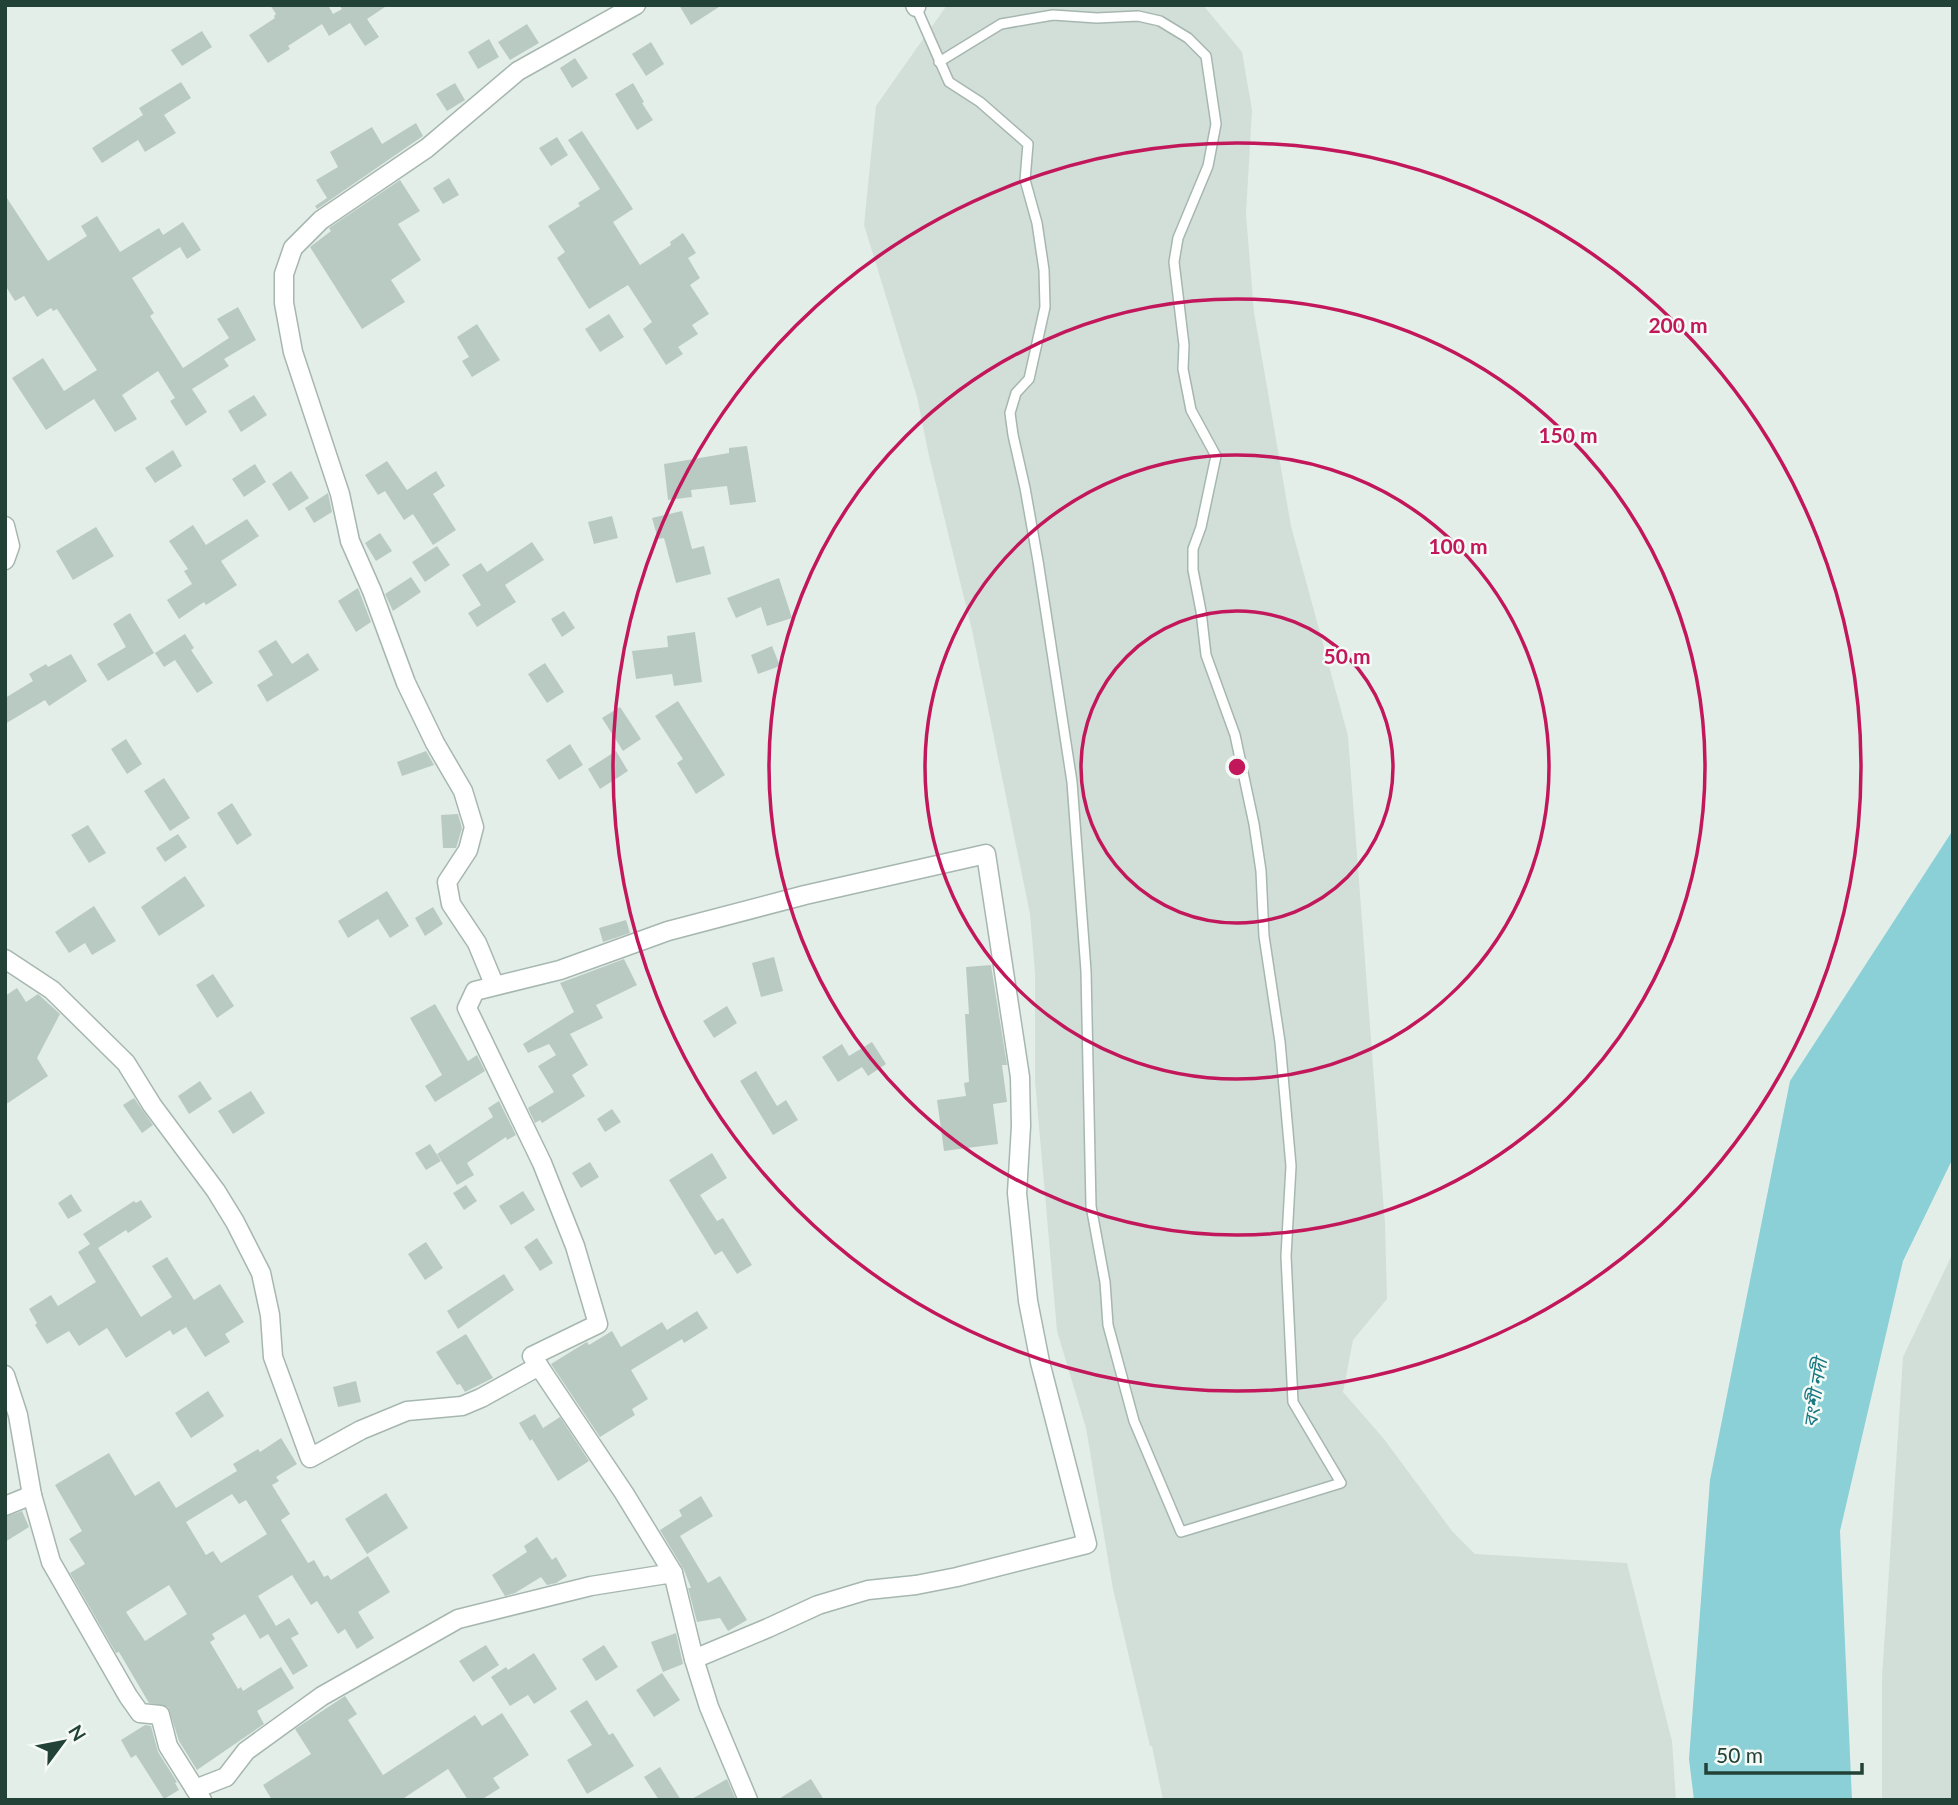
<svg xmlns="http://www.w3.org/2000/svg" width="1958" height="1805" font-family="Lato,'Noto Sans Bengali',sans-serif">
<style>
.built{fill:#d2ded8}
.water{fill:#8ad0d6}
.building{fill:#b9cac2;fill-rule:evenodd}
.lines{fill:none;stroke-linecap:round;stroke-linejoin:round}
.service-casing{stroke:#a6b7b0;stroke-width:12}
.minor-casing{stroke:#a6b7b0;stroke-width:21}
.service{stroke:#fff;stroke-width:9}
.minor{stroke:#fff;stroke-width:18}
.ring{fill:none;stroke:#c2185b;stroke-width:3.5}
.labels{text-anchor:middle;stroke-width:5;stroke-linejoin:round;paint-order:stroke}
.water-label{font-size:19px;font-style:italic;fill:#187882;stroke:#f5faf7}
.centre{fill:#c2185b;stroke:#f5faf7;stroke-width:3.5}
.ring-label{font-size:21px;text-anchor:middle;font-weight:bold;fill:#c2185b;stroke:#f5faf7;stroke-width:5;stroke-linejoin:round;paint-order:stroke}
</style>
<rect width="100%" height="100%" fill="#e4eee9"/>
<g class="built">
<polygon points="947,5 1203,5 1242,52 1252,110 1246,214 1254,312 1291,526 1348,736 1385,1224 1387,1299 1353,1340 1343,1392 1384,1439 1452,1531 1475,1554 1627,1563 1672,1741 1676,1800 1163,1800 1152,1746 1150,1746 1113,1589 1086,1428 1057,1331 1035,1081 1035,973 1030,914 972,630 929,456 917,397 864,225 876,106"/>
<polygon points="1953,1253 1953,1800 1882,1800 1882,1678 1903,1357"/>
</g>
<polygon class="water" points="1953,830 1953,1158 1903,1261 1840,1531 1852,1800 1694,1800 1689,1759 1710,1480 1790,1081"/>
<g class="building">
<polygon points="270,5 328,5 333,14 342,9 339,5 388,5 367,19 379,37 365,46 350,23 329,36 322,24 288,46 290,49 268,63 249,35 275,18 274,16 276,14"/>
<polygon points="679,5 722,5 691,25"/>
<polygon points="527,24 539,43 510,60 498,42"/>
<polygon points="202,31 212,47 182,66 171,50"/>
<polygon points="489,39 499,57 478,69 468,52"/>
<polygon points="651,42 664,64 646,76 632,54"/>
<polygon points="575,58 588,78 572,88 560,68"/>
<polygon points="181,82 191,98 164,115 176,133 145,152 138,140 102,163 92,148 143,115 139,108"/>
<polygon points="455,83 465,100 447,111 436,94"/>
<polygon points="633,83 644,102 642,103 653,120 637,130 615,94"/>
<polygon points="416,123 423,136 317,209 315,206 327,198 316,180 338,167 330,152 372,127 382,144"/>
<polygon points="582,131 633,209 613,222 640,265 671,245 670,242 683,233 696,253 688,258 700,278 690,285 709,314 692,325 698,334 678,347 683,354 666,365 643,329 652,322 628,285 589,309 557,258 565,252 548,226 580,206 578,203 600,189 568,140"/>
<polygon points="557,137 568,155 551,166 539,148"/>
<polygon points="449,178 459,195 443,204 433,188"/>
<polygon points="400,180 420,211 398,224 421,260 391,280 405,302 362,329 310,247 331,231 329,228"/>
<polygon points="5,195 48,261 87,236 81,226 97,216 120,252 159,228 163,235 183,222 201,250 187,259 180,247 132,278 154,313 150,316 183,368 229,338 217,319 238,307 256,340 224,359 229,366 192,389 207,412 186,426 170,401 175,398 158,371 122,395 137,419 115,432 94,399 46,430 12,378 43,358 64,391 97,370 57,309 53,311 51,308 37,317 24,296 15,301 5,285"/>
<polygon points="609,314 624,337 600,352 585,329"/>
<polygon points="477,324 500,360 472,377 462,361 469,357 457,337"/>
<polygon points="254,395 267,415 241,432 228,411"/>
<polygon points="747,446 756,502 730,505 727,486 691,490 692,497 668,500 664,464 729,453 729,448"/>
<polygon points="173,450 182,466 155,483 145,468"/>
<polygon points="387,461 407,490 436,471 445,486 433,494 456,530 433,545 413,514 404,520 385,491 378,495 365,475"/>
<polygon points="255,464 266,482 244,497 232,479"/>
<polygon points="291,471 309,498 289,511 272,484"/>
<polygon points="328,493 332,512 314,523 305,508"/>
<polygon points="682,511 692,549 704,546 711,574 676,583 664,538 658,539 652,518"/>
<polygon points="612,516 618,538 594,544 588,522"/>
<polygon points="247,519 259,536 221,561 237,585 206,605 204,602 179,619 167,600 192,584 184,571 188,569 169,541 193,525 206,545"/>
<polygon points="96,527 114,556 73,580 56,551"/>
<polygon points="380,533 392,551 376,561 365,543"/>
<polygon points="532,542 544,560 505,585 516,602 477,627 468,613 481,605 462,575 481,563 487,572"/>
<polygon points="437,546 450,565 425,582 412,562"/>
<polygon points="411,577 421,592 393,611 385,594"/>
<polygon points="779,578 792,618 767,626 761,607 736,618 727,598"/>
<polygon points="358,588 371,622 356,632 338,601"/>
<polygon points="564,611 575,628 562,637 551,619"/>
<polygon points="130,613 154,653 108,681 97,664 126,647 113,624"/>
<polygon points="695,632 702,682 674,686 672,674 636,679 632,651 668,647 667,636"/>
<polygon points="185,634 194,648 191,650 213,683 197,693 175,660 164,667 155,653"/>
<polygon points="276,640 292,664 308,653 319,670 267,702 257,685 273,675 258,651"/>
<polygon points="772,646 780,666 758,674 751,655"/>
<polygon points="71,654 87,681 49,706 45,700 5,724 5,698 33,681 29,674 46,664 48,667"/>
<polygon points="545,663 564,692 547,703 528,674"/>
<polygon points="678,701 725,775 696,794 677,763 683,759 655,716"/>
<polygon points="620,707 641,739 623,751 602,718"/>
<polygon points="126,739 142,764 127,774 111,749"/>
<polygon points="570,744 583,765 559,780 546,760"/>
<polygon points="426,751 434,765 402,776 397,762"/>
<polygon points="616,751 628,771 600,789 588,769"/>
<polygon points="164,778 190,818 170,831 144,791"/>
<polygon points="232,803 252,835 237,845 217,813"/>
<polygon points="458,814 462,828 457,845 456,848 443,848 441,815"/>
<polygon points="88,825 106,853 89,863 71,835"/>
<polygon points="178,834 187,847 165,862 156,848"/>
<polygon points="185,876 205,906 159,936 141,907"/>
<polygon points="387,891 409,926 390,938 378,919 348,938 338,921"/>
<polygon points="94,906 116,941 92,955 85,943 69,953 55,932"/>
<polygon points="433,907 443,924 425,936 415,918"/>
<polygon points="626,920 630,933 603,942 599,928"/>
<polygon points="774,957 783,991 761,997 752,963"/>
<polygon points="624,959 637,985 596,1005 603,1018 570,1034 588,1065 572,1075 585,1096 542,1123 540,1120 535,1123 528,1108 554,1092 538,1066 556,1055 549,1044 528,1053 523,1044 574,1012 560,983"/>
<polygon points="991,965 1007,1065 1002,1065 1007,1102 993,1104 998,1144 944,1151 937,1100 966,1096 964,1083 969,1082 965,1014 969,1014 966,967"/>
<polygon points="213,974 234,1006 217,1018 196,985"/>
<polygon points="17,988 26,1002 38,994 60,1014 37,1058 48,1076 5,1105 5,996"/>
<polygon points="435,1004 468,1061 477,1055 485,1071 435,1102 425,1086 442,1075 410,1018"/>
<polygon points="727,1006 737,1023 714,1038 703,1021"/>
<polygon points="872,1042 886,1064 868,1076 862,1067 838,1082 822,1057 842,1044 849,1056"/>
<polygon points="756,1071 777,1106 786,1100 798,1120 773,1135 740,1081"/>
<polygon points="200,1081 212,1099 189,1114 178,1096"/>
<polygon points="251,1091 265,1113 233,1134 218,1111"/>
<polygon points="134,1098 153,1125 142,1133 123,1105"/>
<polygon points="499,1101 516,1135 507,1140 506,1137 467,1163 474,1175 457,1185 437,1154 493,1117 488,1108"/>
<polygon points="612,1109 621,1122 605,1132 597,1119"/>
<polygon points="430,1144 441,1161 426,1170 415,1153"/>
<polygon points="712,1153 727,1178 700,1195 717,1221 723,1218 752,1265 737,1274 722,1251 715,1255 669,1180"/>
<polygon points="590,1162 599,1177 581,1188 572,1173"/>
<polygon points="466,1185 477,1201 464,1210 453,1193"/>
<polygon points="523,1191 535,1210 511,1225 499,1206"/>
<polygon points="71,1194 82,1211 68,1219 58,1203"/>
<polygon points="141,1200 152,1217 128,1233 126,1230 98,1248 141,1317 172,1297 152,1266 167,1257 194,1300 220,1284 244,1322 225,1334 230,1342 205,1357 186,1327 173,1335 170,1330 126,1358 107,1328 79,1346 69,1331 47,1344 35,1325 37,1323 29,1309 51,1295 58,1306 96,1282 78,1252 90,1244 83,1234 134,1201 136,1203"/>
<polygon points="537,1238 553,1263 540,1271 524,1247"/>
<polygon points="426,1242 443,1268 425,1280 408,1254"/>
<polygon points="504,1274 514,1290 458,1329 447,1311"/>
<polygon points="697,1311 708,1328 684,1343 682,1339 631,1370 648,1399 632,1409 635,1415 600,1437 551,1364 585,1343 587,1342 589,1345 612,1331 621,1347 662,1322 667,1330"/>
<polygon points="466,1334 493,1378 465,1392 460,1384 457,1385 436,1352"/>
<polygon points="356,1381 361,1402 338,1407 333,1387"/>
<polygon points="208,1391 224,1416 191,1438 175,1413"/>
<polygon points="535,1414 543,1428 560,1417 589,1461 558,1481 532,1439 530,1441 519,1423"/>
<path d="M281,1438L297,1464L276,1477L279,1481L272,1485L290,1514L281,1520L308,1563L314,1560L324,1577L328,1575L331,1580L368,1556L390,1592L358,1612L374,1638L357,1649L345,1629L338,1634L317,1601L311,1605L292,1575L258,1596L276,1626L289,1618L299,1634L291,1638L308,1666L293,1675L268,1634L260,1639L245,1614L212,1634L215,1639L210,1642L238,1689L241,1687L243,1691L281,1667L294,1688L257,1711L264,1724L197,1770L179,1741L168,1707L149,1703L119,1652L116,1653L70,1573L85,1564L69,1539L82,1531L55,1485L109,1453L135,1496L159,1481L176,1508L237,1471L233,1464L258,1449L260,1452ZM232,1494L239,1504L246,1500L267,1534L221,1563L213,1551L206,1555L186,1522ZM169,1585L187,1614L145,1641L126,1612Z"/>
<polygon points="386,1493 408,1528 367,1554 345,1519"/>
<polygon points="701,1496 713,1516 680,1536 708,1583 720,1576 747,1620 728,1631 720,1618 697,1622 688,1588 691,1588 684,1570 660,1530 682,1516 679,1510"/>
<polygon points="22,1511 29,1527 5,1542 5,1517"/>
<polygon points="537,1537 552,1560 556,1557 567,1576 556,1583 547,1585 541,1577 515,1593 505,1596 492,1575 527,1552 524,1546"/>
<polygon points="676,1633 683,1664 663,1672 651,1642"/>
<polygon points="486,1645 499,1665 473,1682 459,1661"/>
<polygon points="604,1645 618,1667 596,1681 582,1659"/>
<polygon points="534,1653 557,1689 534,1704 528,1695 510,1706 491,1677 506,1667 508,1670"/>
<polygon points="662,1673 680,1700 654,1717 636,1690"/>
<polygon points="345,1696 357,1714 348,1720 383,1775 475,1715 482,1726 502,1713 529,1755 493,1778 500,1788 481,1800 468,1800 448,1769 401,1800 272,1800 263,1785 311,1754 295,1729"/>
<polygon points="587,1700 609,1735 613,1733 634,1766 587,1794 567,1760 592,1745 570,1711"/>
<polygon points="145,1725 151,1726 158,1752 177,1782 175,1783 179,1790 164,1799 136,1755 131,1758 121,1740"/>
<polygon points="660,1767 681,1800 659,1800 644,1777"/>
<polygon points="727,1779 736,1800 690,1800"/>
<polygon points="811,1779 824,1800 777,1800"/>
</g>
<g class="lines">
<defs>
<polyline id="service" points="916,7 949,82 980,102 1028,144 1025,180 1037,223 1044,270 1045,307 1029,379 1016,393 1010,413 1013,435 1025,488 1038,561 1072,782 1086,971 1091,1206 1105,1282 1108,1325 1134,1421 1181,1532 1341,1483 1293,1402 1286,1256 1291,1166 1280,1042 1264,936 1261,871 1254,824 1235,735 1206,655 1201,611 1193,570 1193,549 1201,527 1216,456 1191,410 1183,369 1184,345 1174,262 1178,238 1208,166 1216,124 1206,56 1188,38 1160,21 1138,16 1097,18 1053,15 1001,24 939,62"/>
<g id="minor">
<polyline points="915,5 916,7"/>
<polyline points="5,526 10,546 5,560"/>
<polyline points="5,959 52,990 126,1063 152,1105 216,1191 235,1222 261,1273 270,1315 273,1357 310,1458 361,1430 407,1411 462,1406 481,1398 539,1366"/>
<polyline points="494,984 477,943 451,904 447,882 468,850 474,827 463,791 435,743 406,683 372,591 350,541 340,494 293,352 284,303 284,274 293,248 321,220 427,148 518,71 636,5"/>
<polyline points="5,1375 18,1415 32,1495 51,1562 128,1696 140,1713 160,1715 168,1746 202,1800"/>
<polyline points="5,1506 32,1495"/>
<polyline points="673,1573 624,1493 532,1356 598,1324 575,1246 542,1163 467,1008 475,991 560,970 668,931 805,895 986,854 1020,1077 1021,1126 1017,1193 1028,1301 1040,1362 1087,1544 957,1577 916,1585 868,1590 818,1605 768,1628 694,1659"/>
<polyline points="195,1789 226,1777 246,1751 322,1696 458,1619 591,1586 673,1573 694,1659 709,1707 748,1800"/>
</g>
</defs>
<use href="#service" class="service-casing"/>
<use href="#minor" class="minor-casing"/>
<use href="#service" class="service"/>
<use href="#minor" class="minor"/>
</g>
<g class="ring">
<circle cx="1237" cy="767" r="156"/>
<circle cx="1237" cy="767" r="312"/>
<circle cx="1237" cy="767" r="468"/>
<circle cx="1237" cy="767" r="624"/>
</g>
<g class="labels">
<g class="water-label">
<text transform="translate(1815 1393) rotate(-81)" y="7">বংশী নদী</text>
</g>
</g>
<circle cx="1237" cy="767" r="10" class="centre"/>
<g class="ring-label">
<text x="1678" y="333">200 m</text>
<text x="1568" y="443">150 m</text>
<text x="1458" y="554">100 m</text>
<text x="1347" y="664">50 m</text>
</g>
<rect width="1958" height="1805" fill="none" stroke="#224237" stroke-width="14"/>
<g transform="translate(63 1742) rotate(58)" stroke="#f5faf7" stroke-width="5" paint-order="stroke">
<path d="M0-5L12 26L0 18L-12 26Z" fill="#224237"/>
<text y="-10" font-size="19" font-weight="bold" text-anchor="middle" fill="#224237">N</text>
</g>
<path d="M1706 1763v10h156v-10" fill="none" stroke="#224237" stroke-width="3.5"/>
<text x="1716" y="1763" font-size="21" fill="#224237" stroke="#f5faf7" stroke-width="5" paint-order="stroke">50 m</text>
</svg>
